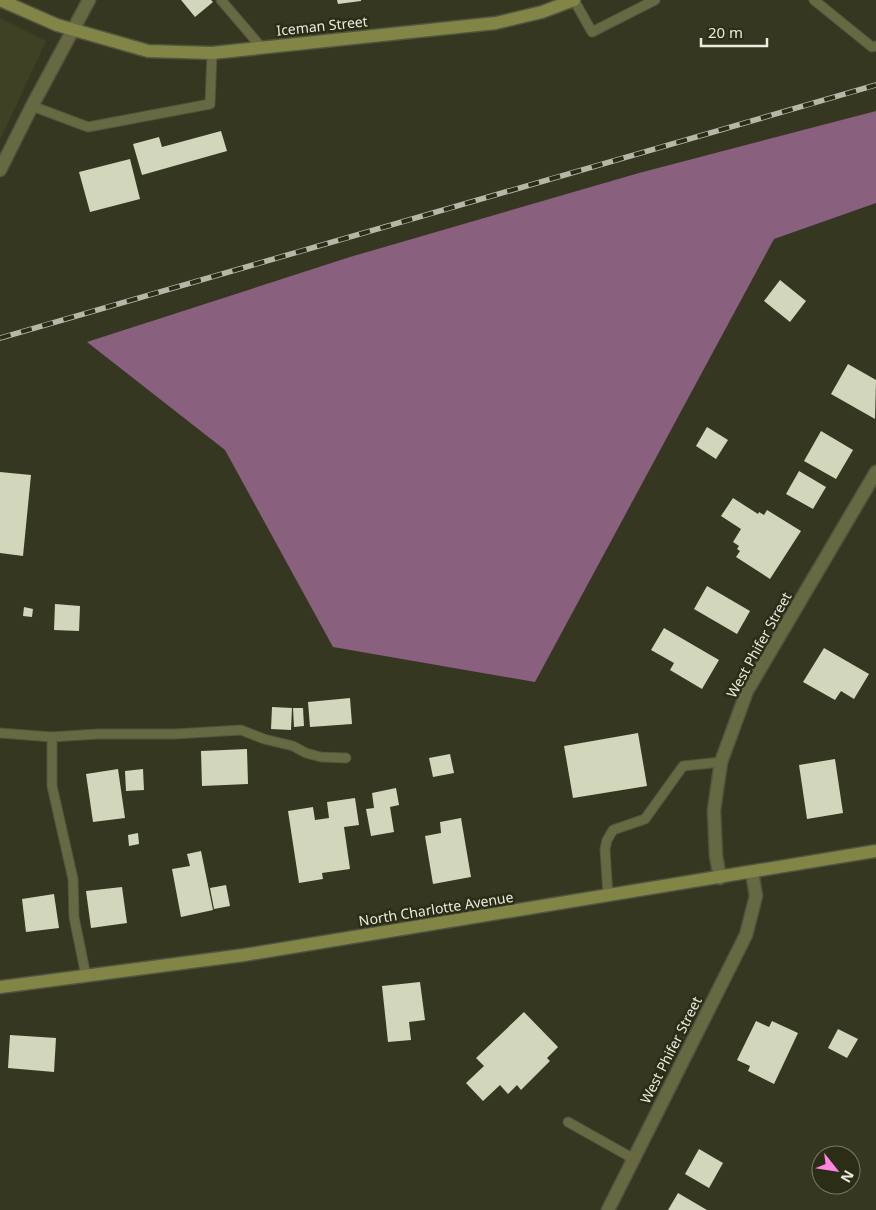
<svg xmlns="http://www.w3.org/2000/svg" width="876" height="1210" font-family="'Noto Sans',sans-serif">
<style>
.built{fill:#3f4124}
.forest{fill:#89607e}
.building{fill:#d2d6bb}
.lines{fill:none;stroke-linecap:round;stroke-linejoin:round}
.service-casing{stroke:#52543f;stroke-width:11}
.minor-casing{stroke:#52543f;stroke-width:15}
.tertiary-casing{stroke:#52543f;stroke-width:15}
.secondary-casing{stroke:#52543f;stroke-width:15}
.service{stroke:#666942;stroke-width:9}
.minor{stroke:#666942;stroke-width:12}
.tertiary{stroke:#666942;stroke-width:12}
.secondary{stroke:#818646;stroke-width:12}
.rail-casing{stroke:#b6b8a7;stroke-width:5.5}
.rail{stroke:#2b2d17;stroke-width:4;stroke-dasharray:11;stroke-linecap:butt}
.labels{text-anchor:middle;stroke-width:5;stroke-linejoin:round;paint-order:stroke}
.street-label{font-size:14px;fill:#eaecde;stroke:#2b2d17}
</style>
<rect width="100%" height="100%" fill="#353721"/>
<polygon class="built" points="0,18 46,41 0,140"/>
<polygon class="forest" points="876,111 876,203 774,239 535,682 333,647 225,450 87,342 350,257 639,173"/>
<g class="building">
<polygon points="181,0 211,0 213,2 195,17"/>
<polygon points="337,0 361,0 361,1 338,4"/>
<polygon points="221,131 227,151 142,175 133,144 159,137 162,147"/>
<polygon points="130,159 140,199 90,212 79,172"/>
<polygon points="780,280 806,301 790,322 764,301"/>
<polygon points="848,364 876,380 875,419 831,394"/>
<polygon points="707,427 728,440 716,459 696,446"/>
<polygon points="821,431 853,450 836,479 804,461"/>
<polygon points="799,471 826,487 813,509 786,494"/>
<polygon points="0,472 31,475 23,556 0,553"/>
<polygon points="733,498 758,514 759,512 764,515 767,510 801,531 770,579 736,557 740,551 737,549 739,546 733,542 741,529 721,516"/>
<polygon points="707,586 750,611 737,634 694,609"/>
<polygon points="55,604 80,606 79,631 54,630"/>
<polygon points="24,607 33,609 32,617 23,616"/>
<polygon points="664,628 719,660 702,689 670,670 674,663 651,650"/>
<polygon points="824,648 869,674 854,699 841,691 835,700 803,682"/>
<polygon points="350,698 352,724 310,727 308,702"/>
<polygon points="272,707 292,708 291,730 271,729"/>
<polygon points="293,708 303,708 304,726 294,727"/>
<polygon points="638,733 647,786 573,798 564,746"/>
<polygon points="247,749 248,784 202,786 201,751"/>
<polygon points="450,754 454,773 433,777 429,758"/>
<polygon points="835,759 843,813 807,819 799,765"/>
<polygon points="118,769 125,818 93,822 86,774"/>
<polygon points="143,769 144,790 126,791 125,771"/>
<polygon points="396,788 399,805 390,807 394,832 371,836 366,809 374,808 372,793"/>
<polygon points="355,798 359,825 344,827 350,869 322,873 323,879 299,883 288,811 313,807 315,820 329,818 327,802"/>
<polygon points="461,818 471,877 433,884 425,836 441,833 440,822"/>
<polygon points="138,833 139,844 129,846 128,835"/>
<polygon points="201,851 213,910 181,917 172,869 190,866 187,854"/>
<polygon points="226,885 230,906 214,909 210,888"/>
<polygon points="122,887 127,923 91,928 86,891"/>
<polygon points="54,894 59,928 26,932 22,899"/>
<polygon points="420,982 425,1020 409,1022 411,1040 388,1042 382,986"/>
<polygon points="524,1012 558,1047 547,1058 550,1061 521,1090 517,1085 508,1094 500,1085 483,1101 466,1083 484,1066 476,1058"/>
<polygon points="756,1021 769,1027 772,1021 798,1033 774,1084 748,1071 750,1066 737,1060"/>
<polygon points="838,1029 858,1039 847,1058 828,1048"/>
<polygon points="10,1035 56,1038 54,1072 8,1068"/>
<polygon points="699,1149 723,1163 709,1188 685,1174"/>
<polygon points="678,1193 707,1210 668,1210"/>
</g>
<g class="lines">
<defs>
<g id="service">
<polyline points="221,0 262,48"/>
<polyline points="574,0 592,32 655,0"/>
<polyline points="814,0 872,47 876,46"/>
<polyline points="32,106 88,127 210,104 212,53"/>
<polyline points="0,733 52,737 97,734 175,734 241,730 264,739 293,746 306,753 321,757 346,758"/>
<polyline points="52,737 52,786 73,879 74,917 86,976"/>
<polyline points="608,896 605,849 607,840 613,830 645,819 683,766 721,762"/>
<polyline points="568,1122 634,1159"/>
</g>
<g id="minor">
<polyline points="0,170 32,106 89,0"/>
<polyline points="720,878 716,856 714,810 721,762 747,691 876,472"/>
</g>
<polyline id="tertiary" points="608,1210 746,935 756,896 752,872"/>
<g id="secondary">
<polyline points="0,0 57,25 148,51 212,53 496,23 542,12 574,0"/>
<polyline points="0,987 244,955 876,851"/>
</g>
</defs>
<use href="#service" class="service-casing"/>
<use href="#minor" class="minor-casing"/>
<use href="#tertiary" class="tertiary-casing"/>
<use href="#secondary" class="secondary-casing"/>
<use href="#service" class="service"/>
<use href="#minor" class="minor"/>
<use href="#tertiary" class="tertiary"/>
<use href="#secondary" class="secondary"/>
<defs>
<polyline id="rail" points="0,338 876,85"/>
</defs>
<use href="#rail" class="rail-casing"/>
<use href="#rail" class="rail"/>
</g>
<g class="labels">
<g class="street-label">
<text transform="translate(322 26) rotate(-6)" y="5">Iceman Street</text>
<text transform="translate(759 645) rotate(-61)" y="5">West Phifer Street</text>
<text transform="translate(436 909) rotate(-9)" y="5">North Charlotte Avenue</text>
<text transform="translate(671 1050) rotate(-63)" y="5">West Phifer Street</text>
</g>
</g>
<g transform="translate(836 1170) rotate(120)"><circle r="24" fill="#2b2d17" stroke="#777967"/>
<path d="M0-4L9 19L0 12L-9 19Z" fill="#fd86e2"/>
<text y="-8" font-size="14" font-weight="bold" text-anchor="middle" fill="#eaecde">N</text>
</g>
<path d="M701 38v8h66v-8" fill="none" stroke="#eaecde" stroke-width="2.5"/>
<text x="708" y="38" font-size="15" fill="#eaecde" stroke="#2b2d17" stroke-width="4" paint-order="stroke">20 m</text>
</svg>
